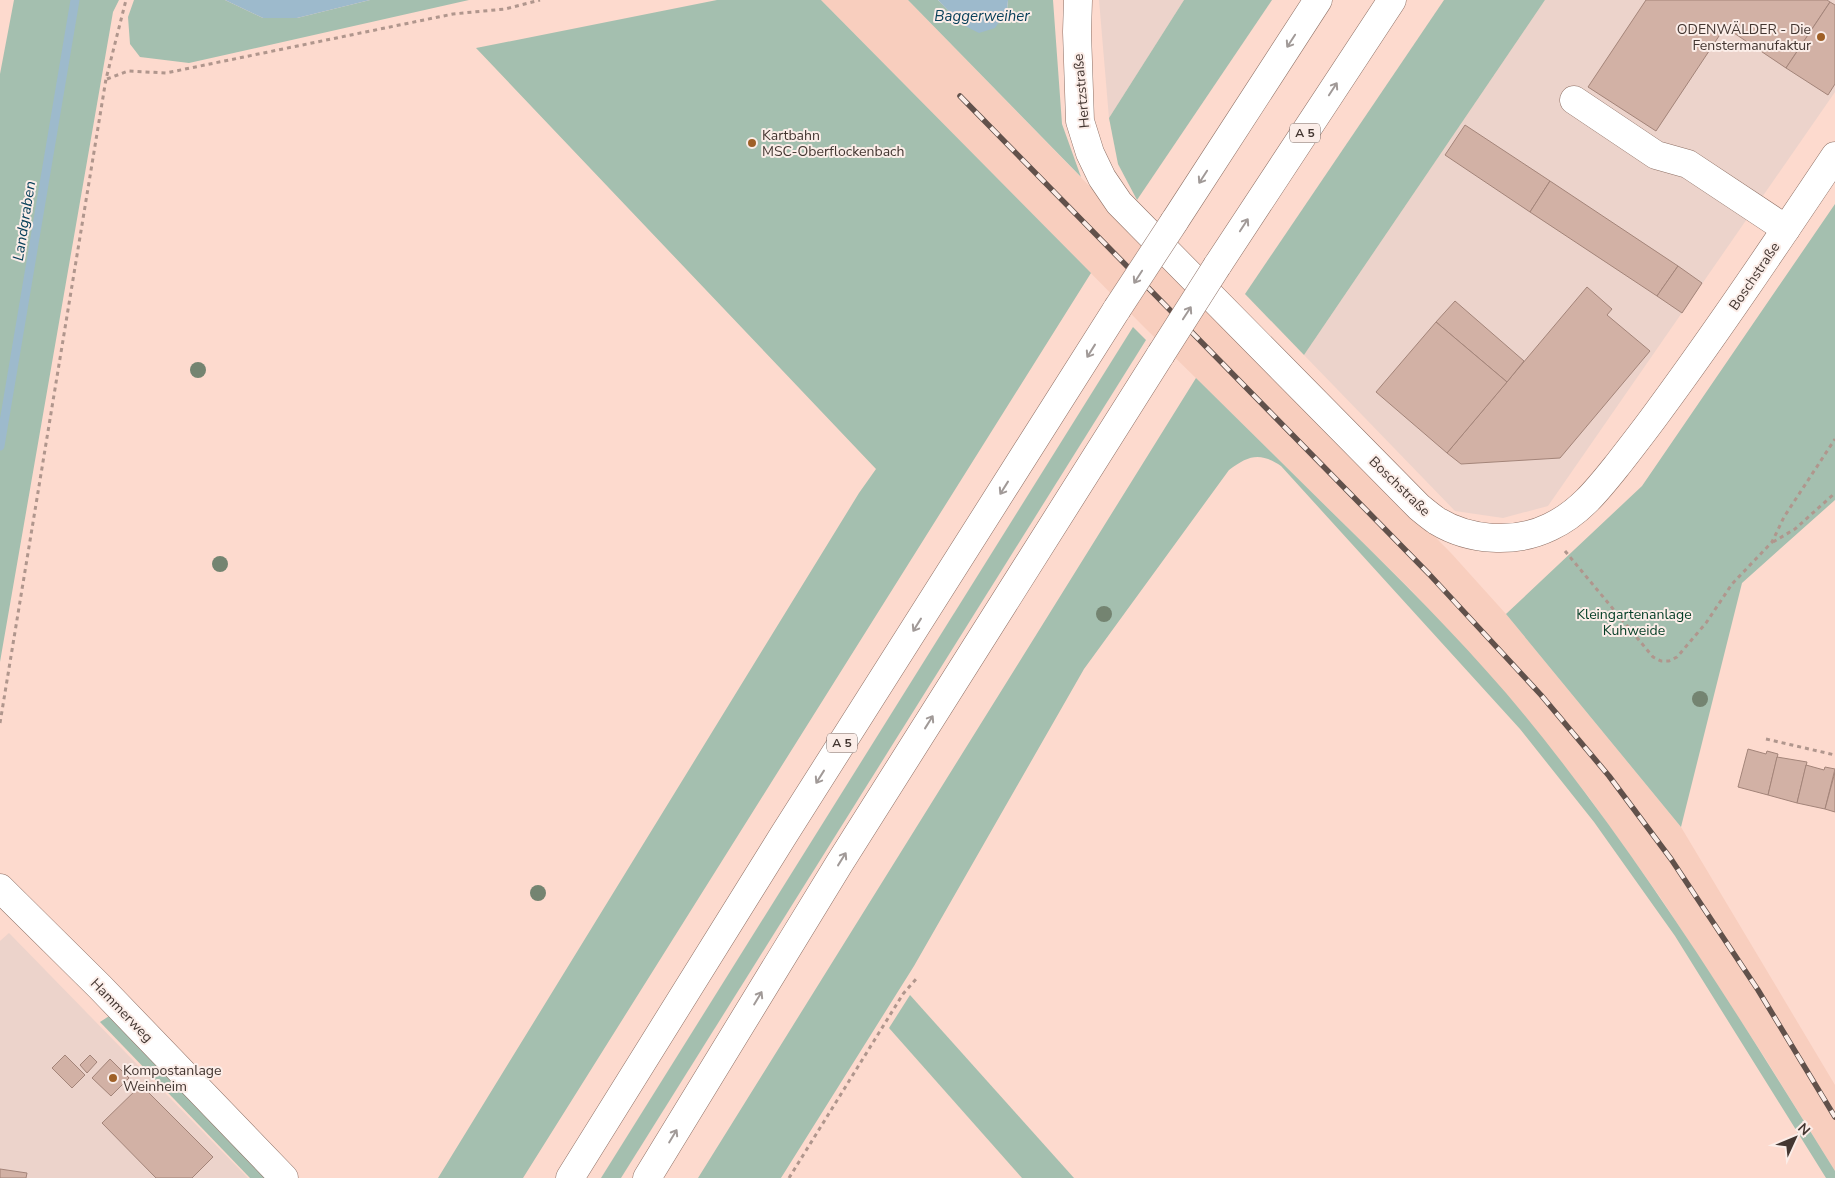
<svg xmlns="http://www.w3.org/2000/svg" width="1835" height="1178" font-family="'Nunito Sans',sans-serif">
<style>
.commercial{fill:#ecd3cb}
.built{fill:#f8cebe}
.green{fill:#a4bfaf}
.water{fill:#9dbacc}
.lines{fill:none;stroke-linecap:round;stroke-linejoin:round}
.stream{stroke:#9dbacc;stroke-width:9}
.building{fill:#d2b1a5;stroke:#a38479}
.minor-casing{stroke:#8d6f64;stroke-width:29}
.highway-casing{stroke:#8d6f64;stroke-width:29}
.path{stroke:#b0968d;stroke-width:3;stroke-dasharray:4 4;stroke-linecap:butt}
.minor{stroke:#fff;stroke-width:28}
.highway{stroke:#fff;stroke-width:28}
.rail-casing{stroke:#61514b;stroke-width:5.5}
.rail{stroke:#fbede8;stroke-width:4;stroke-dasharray:11;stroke-linecap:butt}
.highway-bridge-casing{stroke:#8d6f64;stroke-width:29;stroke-linecap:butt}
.highway-bridge{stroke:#fff;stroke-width:28}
.tree{fill:#748471}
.oneway{stroke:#a19a98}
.poi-dot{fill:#9f6027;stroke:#fbede8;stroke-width:2}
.labels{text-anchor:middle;stroke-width:4;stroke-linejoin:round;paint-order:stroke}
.shield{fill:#fbede8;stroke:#7a6d68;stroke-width:1}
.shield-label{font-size:12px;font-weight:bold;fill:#433631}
.poi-label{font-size:14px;fill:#433631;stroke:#fbede8;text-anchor:start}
.street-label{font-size:14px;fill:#433631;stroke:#fbede8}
.park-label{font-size:14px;fill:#033d25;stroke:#fbede8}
.water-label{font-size:15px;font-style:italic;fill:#08405a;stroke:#fbede8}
</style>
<rect width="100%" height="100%" fill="#fddace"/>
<g class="commercial">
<polygon points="1099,0 1184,0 1109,118"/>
<polygon points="1545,0 1835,0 1835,92 1548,506 1503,518 1455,511 1304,355"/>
<polygon points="9,933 248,1178 0,1178 0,941"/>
</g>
<polygon class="built" points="821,0 908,0 1178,277 1451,553 1506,614 1681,827 1835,1085 1835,1171 1765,1058 1660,897 1588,796 1505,693 1411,590 1145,328"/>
<g class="green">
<polygon points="14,0 119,0 113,12 0,662 0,74"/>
<polygon points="134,0 225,0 263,18 297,18 370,0 469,0 189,63 140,57 130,44 128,17"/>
<polygon points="717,0 821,0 1091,273 523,1178 438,1178 859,493 876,469 476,48"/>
<polygon points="908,0 938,0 961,23 1007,11 1008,0 1053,0 1062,124 1081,177"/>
<polygon points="1184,0 1272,0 1137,200 1118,164 1109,118"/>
<polygon points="1444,0 1545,0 1304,355 1245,294"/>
<polygon points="1835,204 1835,500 1742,583 1681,827 1506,614 1642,486"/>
<polygon points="1133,327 1146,340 621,1178 601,1178"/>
<path d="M1196,378C1246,427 1296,477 1346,526C1401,580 1456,635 1506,693C1631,841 1733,1007 1835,1171V1178H1826L1675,936L1594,822L1520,729L1281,466C1260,452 1249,455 1229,470L1084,669L914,966L781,1178H698Z"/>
<polygon points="910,995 1074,1178 1022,1178 889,1028"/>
<polygon points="120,1009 282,1178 250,1178 100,1022"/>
</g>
<g class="water">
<polygon points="225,0 370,0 297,18 263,18"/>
<polygon points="938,0 1008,0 1007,11 995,28 979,33 961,24"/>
</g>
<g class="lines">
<polyline class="stream" points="0,446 75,0"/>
</g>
<g class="building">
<polygon points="1646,0 1827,0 1830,2 1786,68 1725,27 1656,131 1588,87"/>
<polygon points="1830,2 1835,5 1835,84 1828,95 1786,68"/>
<polygon points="1465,125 1550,181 1530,212 1445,155"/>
<polygon points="1550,181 1678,266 1657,296 1530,212"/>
<polygon points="1678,266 1702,283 1682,313 1657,296"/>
<polygon points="1587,287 1612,309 1607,315 1650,351 1560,458 1461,464 1447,453"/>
<polygon points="1455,301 1524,361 1507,382 1436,322"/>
<polygon points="1436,322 1507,382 1447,453 1376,392"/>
<polygon points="1748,749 1766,754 1767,751 1778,754 1768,795 1738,787"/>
<polygon points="1777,757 1807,762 1797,803 1768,795"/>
<polygon points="1806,765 1824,770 1825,767 1835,769 1825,809 1797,803"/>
<polygon points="1835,772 1835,812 1825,809"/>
<polygon points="65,1055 85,1075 72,1088 52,1068"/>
<polygon points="90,1055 97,1062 87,1073 80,1065"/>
<polygon points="110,1059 129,1078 111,1096 92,1078"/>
<polygon points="141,1085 213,1157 192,1178 156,1178 102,1123"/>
<polygon points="0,1169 27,1173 26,1178 0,1178"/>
</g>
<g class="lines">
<defs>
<g id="minor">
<path d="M1078,0L1077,32L1080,121L1090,153L1102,178L1119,203L1419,507C1425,512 1431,517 1437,521C1470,541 1515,544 1550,527C1580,513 1599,488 1619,463C1633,445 1647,427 1660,409C1721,326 1778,241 1835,156"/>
<polyline points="1574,100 1656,155 1688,164 1786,229"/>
<polyline points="0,888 100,987 284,1178"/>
</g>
<g id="highway">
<polyline points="1174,222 1318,0"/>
<polyline points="1217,266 1392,0"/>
<polyline points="570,1178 783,836 1117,309"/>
<polyline points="647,1178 839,864 1161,354"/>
</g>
</defs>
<use href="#minor" class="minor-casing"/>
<use href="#highway" class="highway-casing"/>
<g class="path">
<polyline points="107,79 128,71 166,73 453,14 505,9 540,0"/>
<polyline points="1773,542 1795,529 1835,493"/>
<polyline points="1565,551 1653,657 1661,661 1669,661 1677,657 1706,623 1732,584 1772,542 1784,517 1835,439"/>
<polyline points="0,723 106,79 126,0"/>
<polyline points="1766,739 1835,755"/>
<polyline points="789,1178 903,994 917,978"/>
</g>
<use href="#minor" class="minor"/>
<use href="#highway" class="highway"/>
<defs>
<polyline id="rail" points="960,96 1429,574 1541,695 1609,776 1671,859 1758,990 1835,1117"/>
</defs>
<use href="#rail" class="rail-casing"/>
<use href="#rail" class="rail"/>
<defs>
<g id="highway-bridge">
<polyline points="1117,309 1174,222"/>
<polyline points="1161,354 1217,266"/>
</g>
</defs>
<use href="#highway-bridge" class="highway-bridge-casing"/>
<use href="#highway-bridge" class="highway-bridge"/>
</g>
<g class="tree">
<circle cx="198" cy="370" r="8"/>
<circle cx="220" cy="564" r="8"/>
<circle cx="1104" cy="614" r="8"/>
<circle cx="1700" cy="699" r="8"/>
<circle cx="538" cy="893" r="8"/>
</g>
<defs><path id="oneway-shaft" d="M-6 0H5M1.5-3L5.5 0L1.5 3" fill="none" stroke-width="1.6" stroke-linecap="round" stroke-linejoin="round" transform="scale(1.25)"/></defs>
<g class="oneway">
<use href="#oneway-shaft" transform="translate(1291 41) rotate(123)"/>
<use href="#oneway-shaft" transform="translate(1333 89) rotate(-57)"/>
<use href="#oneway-shaft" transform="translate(1203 177) rotate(123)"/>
<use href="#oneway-shaft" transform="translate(1244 225) rotate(-57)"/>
<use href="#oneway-shaft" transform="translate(1138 277) rotate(123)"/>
<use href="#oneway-shaft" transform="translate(1187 313) rotate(-57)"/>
<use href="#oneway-shaft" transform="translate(1091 351) rotate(122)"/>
<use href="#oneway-shaft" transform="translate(1004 488) rotate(122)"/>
<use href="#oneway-shaft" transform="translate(917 625) rotate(122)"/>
<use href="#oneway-shaft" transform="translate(929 722) rotate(-58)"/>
<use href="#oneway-shaft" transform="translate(820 777) rotate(122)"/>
<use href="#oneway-shaft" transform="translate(842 859) rotate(-58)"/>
<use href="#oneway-shaft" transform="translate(758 998) rotate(-59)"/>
<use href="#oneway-shaft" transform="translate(673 1136) rotate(-59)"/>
</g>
<g class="poi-dot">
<circle cx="1821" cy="37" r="5"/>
<circle cx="752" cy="143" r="5"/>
<circle cx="113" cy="1078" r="5"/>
</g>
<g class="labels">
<g class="shield">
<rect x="1290" y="123.5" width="30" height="19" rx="4"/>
<rect x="827" y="733.5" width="30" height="19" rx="4"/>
</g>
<g class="shield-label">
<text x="1305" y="137">A 5</text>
<text x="842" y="747">A 5</text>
</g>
<g class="poi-label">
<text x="1811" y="34" text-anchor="end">ODENWÄLDER - Die<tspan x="1811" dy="16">Fenstermanufaktur</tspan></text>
<text x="762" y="140">Kartbahn<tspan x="762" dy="16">MSC-Oberflockenbach</tspan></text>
<text x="123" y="1075">Kompostanlage<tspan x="123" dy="16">Weinheim</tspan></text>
</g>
<g class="street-label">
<text transform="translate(1081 91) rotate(-95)" y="5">Hertzstraße</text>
<text transform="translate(1754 276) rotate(-56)" y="5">Boschstraße</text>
<text transform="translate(1400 486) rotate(44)" y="5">Boschstraße</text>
<text transform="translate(122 1010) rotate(46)" y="5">Hammerweg</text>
</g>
<g class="park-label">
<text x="1634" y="619">Kleingartenanlage<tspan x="1634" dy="16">Kuhweide</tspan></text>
</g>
<g class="water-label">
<text x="982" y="21">Baggerweiher</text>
<text transform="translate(24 221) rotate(-81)" y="5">Landgraben</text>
</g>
</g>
<g transform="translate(1795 1138) rotate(46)" stroke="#fbede8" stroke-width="4" paint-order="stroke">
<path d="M0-4L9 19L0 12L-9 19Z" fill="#433631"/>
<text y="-8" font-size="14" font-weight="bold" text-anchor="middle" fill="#433631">N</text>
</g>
</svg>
